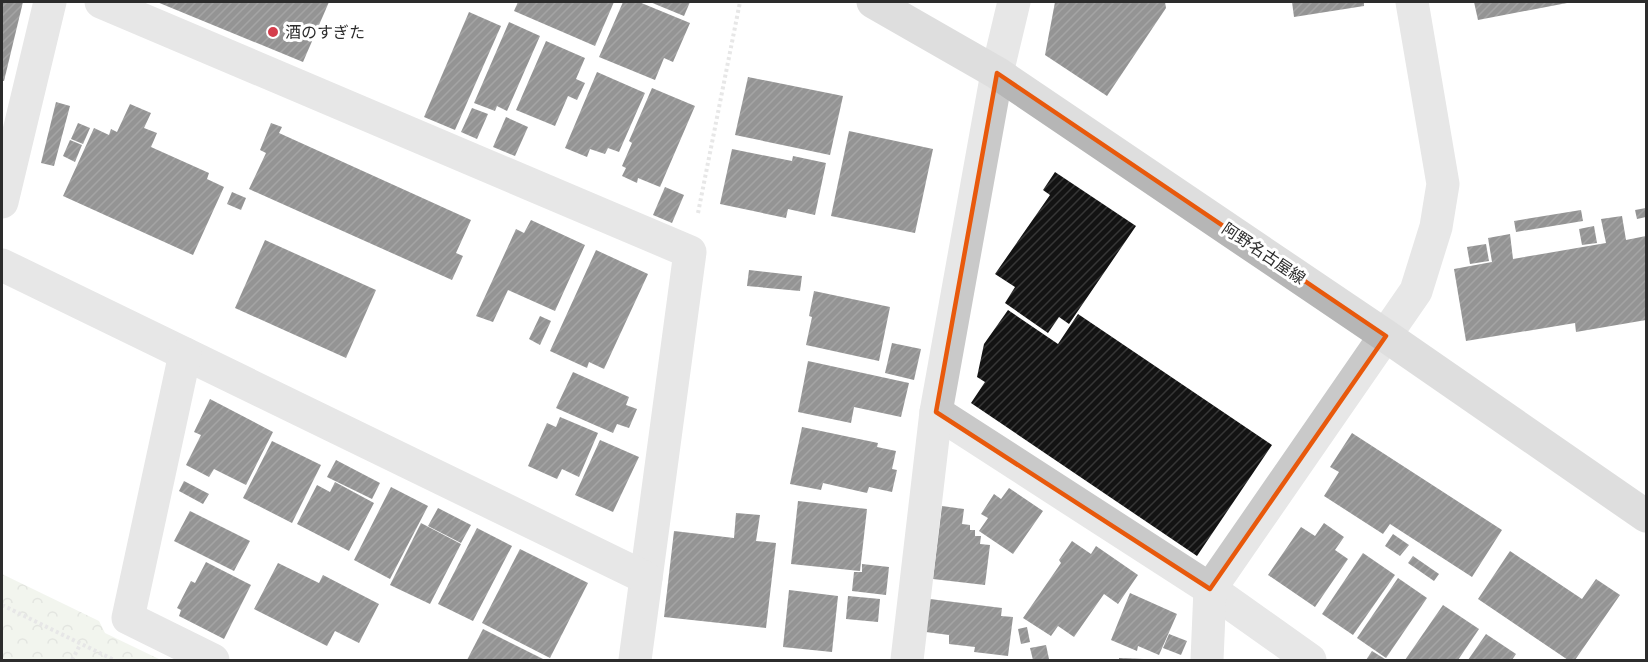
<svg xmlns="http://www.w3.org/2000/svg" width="1648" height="662" font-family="'Golos Text','Noto Sans JP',sans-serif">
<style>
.forest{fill:url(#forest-crowns)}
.building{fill:url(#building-hatch)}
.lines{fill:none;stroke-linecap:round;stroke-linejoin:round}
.path{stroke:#c9c9c9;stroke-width:4;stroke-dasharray:3 3;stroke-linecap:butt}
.minor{stroke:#c9c9c9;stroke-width:33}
.secondary{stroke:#b6b6b6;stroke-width:33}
.marked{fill:none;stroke:#e8590c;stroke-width:4.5;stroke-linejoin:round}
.poi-dot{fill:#d43d4c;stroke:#fff;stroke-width:2}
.labels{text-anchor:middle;stroke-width:6;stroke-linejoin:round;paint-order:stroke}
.poi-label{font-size:16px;fill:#2c2c2c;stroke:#fff;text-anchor:start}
.street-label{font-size:16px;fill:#2c2c2c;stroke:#fff}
</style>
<defs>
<pattern id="forest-crowns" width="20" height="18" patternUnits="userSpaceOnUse" patternTransform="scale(1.5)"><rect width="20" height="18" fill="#e2e8da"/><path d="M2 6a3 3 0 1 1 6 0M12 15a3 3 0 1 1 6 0" fill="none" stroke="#c2c7bb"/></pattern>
<pattern id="building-hatch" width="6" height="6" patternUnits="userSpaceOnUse" patternTransform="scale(1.5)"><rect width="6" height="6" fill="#131313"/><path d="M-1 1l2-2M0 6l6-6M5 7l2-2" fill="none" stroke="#363636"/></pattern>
</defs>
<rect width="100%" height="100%" fill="#fff"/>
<polygon class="forest" points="2,574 99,621 105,633 161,660 2,660"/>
<g class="building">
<polygon points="2,2 23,2 4,81 2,81"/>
<polygon points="157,2 329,2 303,62"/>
<polygon points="518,2 614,2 595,46 514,11"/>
<polygon points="623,2 639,2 690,23 673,62 664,58 655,80 599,57"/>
<polygon points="650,2 690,2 684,16"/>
<polygon points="1055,2 1165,2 1166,8 1107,96 1045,55"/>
<polygon points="1292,2 1364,2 1364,6 1294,17"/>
<polygon points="1474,2 1567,2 1567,3 1478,20"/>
<polygon points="469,12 501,26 455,130 424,117"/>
<polygon points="509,22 540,36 507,111 497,106 495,111 474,103"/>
<polygon points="546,41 585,58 576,79 585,83 577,100 568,96 555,126 516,110"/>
<polygon points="597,72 645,93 619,152 608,148 605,154 590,149 587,157 565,148"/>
<polygon points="748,77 843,96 830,155 735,135"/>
<polygon points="652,88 695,106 660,187 638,178 637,183 622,176 626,168 622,166 632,143 629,141"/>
<polygon points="56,102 70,106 54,166 41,163"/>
<polygon points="130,104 151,113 144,128 157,133 151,147 209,173 207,179 224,187 193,255 63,196 94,128 109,135 111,129 117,132"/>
<polygon points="472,108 488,114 477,139 461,132"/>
<polygon points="506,117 528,127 515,156 493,147"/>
<polygon points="78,123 90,128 83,144 71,139"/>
<polygon points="271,123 282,127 279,133 471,220 456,253 463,256 452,280 249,189 266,153 260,150"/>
<polygon points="849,131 933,149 915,233 831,216"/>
<polygon points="70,140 82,145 75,162 63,156"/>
<polygon points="732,149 792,161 793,156 826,163 815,215 788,209 786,218 720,204"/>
<polygon points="1055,172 1136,226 1069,324 1059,317 1048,333 1005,303 1015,287 995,274 1050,195 1043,190"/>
<polygon points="665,187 684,195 672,223 653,215"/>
<polygon points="232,192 246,198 241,210 227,204"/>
<polygon points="1646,208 1646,217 1637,219 1635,210"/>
<polygon points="1581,210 1583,221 1516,232 1514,221"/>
<polygon points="1622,216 1626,240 1646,236 1646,320 1576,332 1575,323 1466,341 1454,269 1492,262 1488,238 1510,234 1513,259 1606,243 1601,219"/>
<polygon points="531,220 585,245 555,311 508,290 493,322 476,316 516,229 524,233"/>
<polygon points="1594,226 1597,243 1582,245 1579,229"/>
<polygon points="265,240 376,290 346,358 235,308"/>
<polygon points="1486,244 1489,261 1470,264 1467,247"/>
<polygon points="596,250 648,274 604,369 589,362 587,368 550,351"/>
<polygon points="749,270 802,276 800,291 747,286"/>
<polygon points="814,291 890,307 879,361 806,345 812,317 809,316"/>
<polygon points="1008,310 1058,344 1078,314 1272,445 1197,556 971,403 985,382 977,377 984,344"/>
<polygon points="540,316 551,321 540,345 529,339"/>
<polygon points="892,343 921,349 914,380 885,373"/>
<polygon points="808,361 909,383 901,417 854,407 851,423 798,412"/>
<polygon points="573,372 629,397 626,405 637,409 629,428 617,424 613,433 556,408"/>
<polygon points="210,399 273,432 246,485 214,469 209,477 186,465 201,435 194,432"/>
<polygon points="560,417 598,433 579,477 562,469 557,479 528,466 547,423 556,427"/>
<polygon points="802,427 878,443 877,447 896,451 892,469 897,470 892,492 869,487 867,493 823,483 821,490 790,484"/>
<polygon points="1352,433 1502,530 1472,577 1390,524 1383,534 1324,496 1339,472 1330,467"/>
<polygon points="600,440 639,457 613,512 575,495"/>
<polygon points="272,441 321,465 292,523 243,498"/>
<polygon points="336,460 380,483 372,499 327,477"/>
<polygon points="184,481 209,494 203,504 179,491"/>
<polygon points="335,482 374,503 349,551 297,524 317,485 330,492"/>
<polygon points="391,487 428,506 390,579 354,560"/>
<polygon points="1009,488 1043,511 1013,554 979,531 988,518 981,514 994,494 1001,499"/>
<polygon points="798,501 867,509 860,571 791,564"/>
<polygon points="942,506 964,509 962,524 970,525 970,530 975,530 975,536 981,536 980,544 990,545 985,585 933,579"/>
<polygon points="438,508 471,525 461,543 428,526"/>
<polygon points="190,511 250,541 234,571 174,541"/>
<polygon points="736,513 760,515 756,541 776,543 766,628 664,617 674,531 734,538"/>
<polygon points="421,523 461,544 430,604 390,585"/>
<polygon points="1324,523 1344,537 1335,550 1348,559 1315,607 1268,575 1301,527 1315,536"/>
<polygon points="477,528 512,546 473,621 438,604"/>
<polygon points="1393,534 1409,545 1400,556 1385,546"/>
<polygon points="1072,541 1091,554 1096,546 1138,575 1118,604 1104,594 1074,637 1058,626 1051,636 1023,618 1061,563 1059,560"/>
<polygon points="520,549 588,583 550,658 482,623"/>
<polygon points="1510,551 1582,599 1596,579 1620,595 1575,660 1568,660 1478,599"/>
<polygon points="1363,553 1395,575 1353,635 1322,614"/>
<polygon points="1413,556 1439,574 1434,581 1408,563"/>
<polygon points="206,562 251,585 224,639 179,616 181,610 177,608 191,581 195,583"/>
<polygon points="278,563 319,583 323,575 379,604 359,643 335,631 327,646 254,609"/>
<polygon points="862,564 889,567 886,595 852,591 854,572 862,572"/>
<polygon points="1398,578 1427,598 1386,658 1357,638"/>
<polygon points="789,590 838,596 832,652 783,647"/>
<polygon points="1130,593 1177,614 1159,655 1138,646 1137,651 1111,640"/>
<polygon points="848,596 880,599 878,622 846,619"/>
<polygon points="930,599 1002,608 1001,616 1013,617 1008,656 974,652 975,647 949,644 949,635 926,632"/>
<polygon points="1443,605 1479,629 1458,660 1405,660"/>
<polygon points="1027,627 1030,642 1021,644 1018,629"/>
<polygon points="483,629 545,660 467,660"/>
<polygon points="1169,634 1187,641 1181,655 1163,648"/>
<polygon points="1486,634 1516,654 1512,660 1468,660"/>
<polygon points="1046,645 1049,659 1033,660 1030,648"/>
<polygon points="1372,651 1385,659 1384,660 1366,660"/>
<polygon points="1119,658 1144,659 1144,660 1119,660"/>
</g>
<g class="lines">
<g class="path">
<polyline points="698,213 740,2"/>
<polyline points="2,605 114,660"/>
<polyline points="72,660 80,645"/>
</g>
<g class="minor">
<polyline points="101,2 690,252 635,660"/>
<polyline points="2,202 50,2"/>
<polyline points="2,265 646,578"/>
<polyline points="185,354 128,618 213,660"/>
<polyline points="936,412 1210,589 1310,660"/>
<polyline points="907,660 936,412 997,73 1014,2"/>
<polyline points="1207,660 1210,589 1416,291 1436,227 1443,184 1412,2"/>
</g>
<polyline class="secondary" points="873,2 997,73 1386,336 1646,516"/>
</g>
<path d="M0 0H1648V662H0ZM997,73L1386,336L1210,589L936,412Z" fill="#fff" fill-opacity=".55" fill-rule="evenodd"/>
<path class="marked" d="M997,73L1386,336L1210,589L936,412Z"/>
<circle class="poi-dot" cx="273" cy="32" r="6"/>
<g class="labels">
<g class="poi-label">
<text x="285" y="38">酒のすぎた</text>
</g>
<g class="street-label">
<text transform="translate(1264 253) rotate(34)" y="6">阿野名古屋線</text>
</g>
</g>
<rect width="1648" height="662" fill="none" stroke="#2c2c2c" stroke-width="6"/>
</svg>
